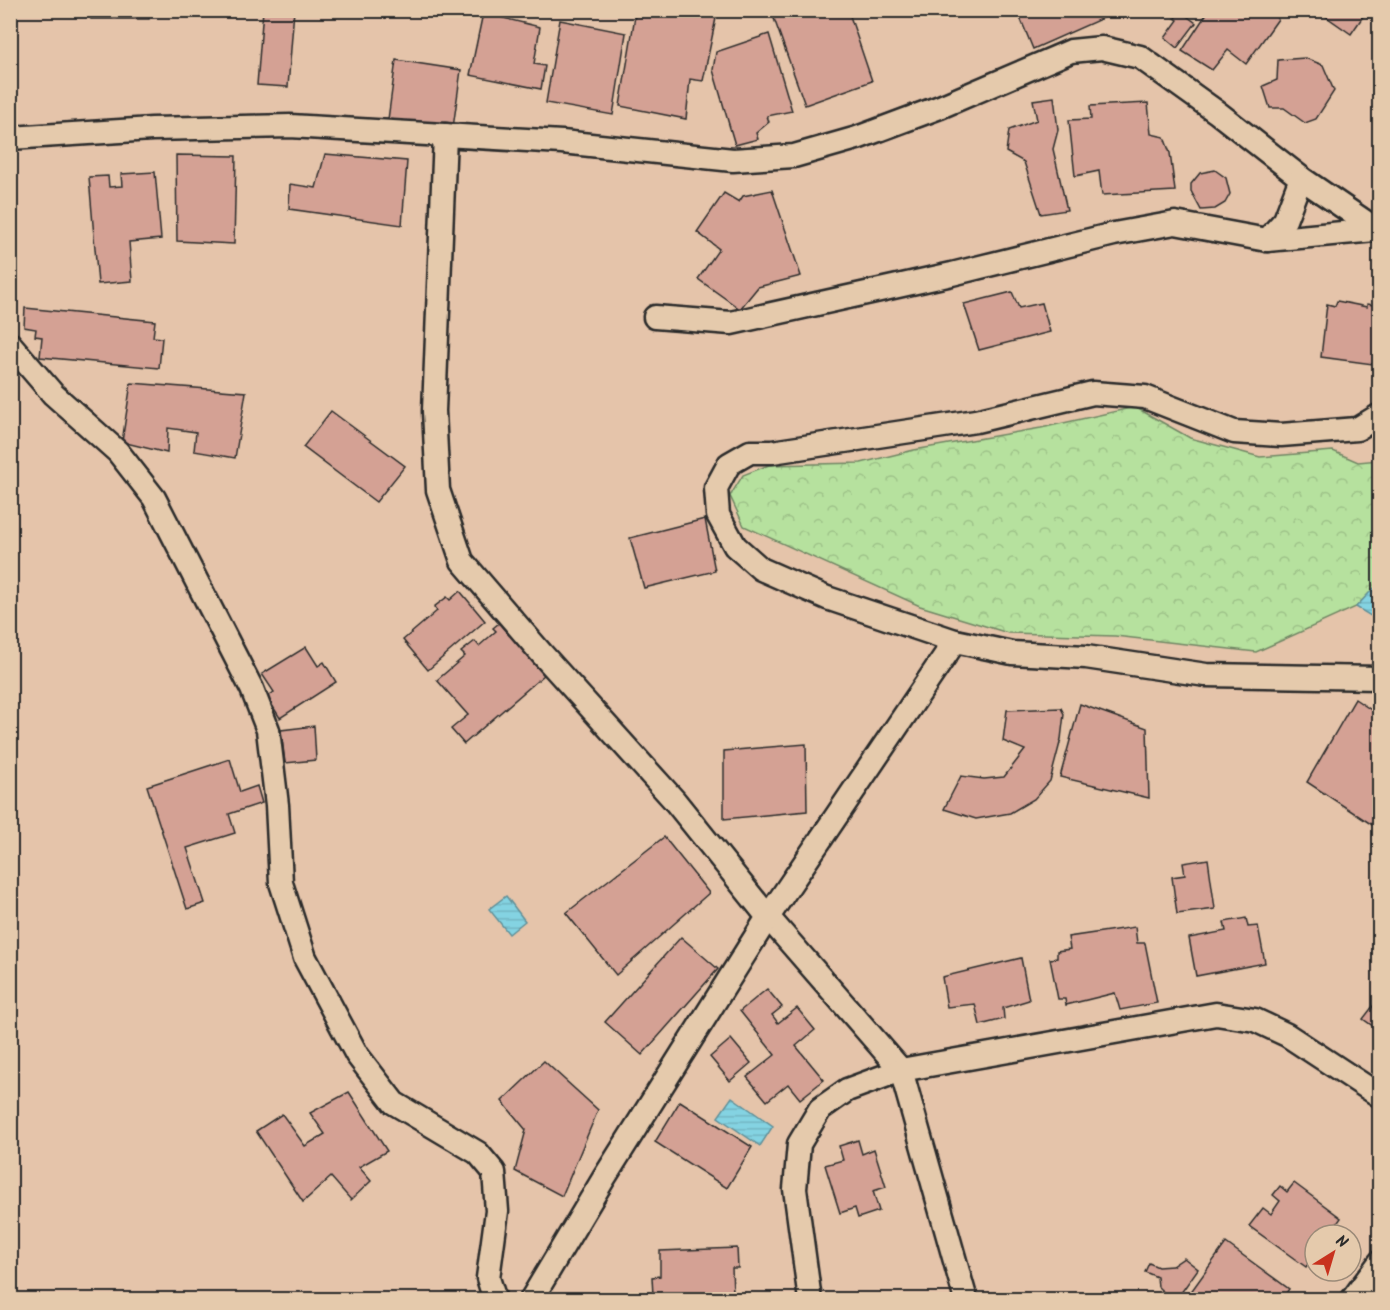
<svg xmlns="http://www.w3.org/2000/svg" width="1390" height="1310" font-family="Kalam,sans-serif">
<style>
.forest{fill:url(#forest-crowns);stroke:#708664;stroke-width:1.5}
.water{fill:url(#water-rules);stroke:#609099;stroke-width:1.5}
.building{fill:#d4a194;stroke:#2b2b2b;stroke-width:1.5}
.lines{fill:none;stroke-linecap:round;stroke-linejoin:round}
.minor-casing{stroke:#2b2b2b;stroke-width:27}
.minor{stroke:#e5caac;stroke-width:22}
</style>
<defs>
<pattern id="forest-crowns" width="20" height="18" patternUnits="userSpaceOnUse" patternTransform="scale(1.5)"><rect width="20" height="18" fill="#b6e19e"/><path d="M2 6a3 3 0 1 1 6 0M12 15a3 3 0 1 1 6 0" fill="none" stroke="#9dc188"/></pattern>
<pattern id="water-rules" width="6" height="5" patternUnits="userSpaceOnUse" patternTransform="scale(1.5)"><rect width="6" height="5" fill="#84d3e2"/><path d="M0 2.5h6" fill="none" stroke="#72b5c2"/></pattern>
</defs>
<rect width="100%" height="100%" fill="#e5c4aa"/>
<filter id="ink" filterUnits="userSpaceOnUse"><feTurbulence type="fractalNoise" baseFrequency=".0167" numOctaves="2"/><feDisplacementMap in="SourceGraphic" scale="12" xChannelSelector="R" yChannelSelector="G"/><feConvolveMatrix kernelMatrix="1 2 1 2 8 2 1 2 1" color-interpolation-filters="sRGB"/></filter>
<g filter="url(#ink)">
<polygon class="forest" points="1135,407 1190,438 1260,457 1333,451 1358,462 1379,460 1379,585 1373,589 1356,607 1256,652 1115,636 1008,633 920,606 744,526 730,496 743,475 769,465 861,463 914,450 1041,428"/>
<g class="water">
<polygon points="1379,585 1379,621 1356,607 1373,589"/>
<polygon points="506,896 525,921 509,934 489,909"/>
<polygon points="732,1097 773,1126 760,1146 718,1117"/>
</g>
<g class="building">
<rect x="91" y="10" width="58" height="9"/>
<polygon points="263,10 294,10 288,87 257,85"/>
<polygon points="636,10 680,10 716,18 703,81 690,79 686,119 620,106"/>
<polygon points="780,10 848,10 872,81 805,105 772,13"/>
<polygon points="1017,10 1099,10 1103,18 1033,49"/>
<polygon points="1209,10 1268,10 1278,19 1246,64 1228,50 1212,70 1182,51"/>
<polygon points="1323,10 1364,10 1366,12 1351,34 1321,13"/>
<polygon points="1180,11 1196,23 1177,48 1165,38 1178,20 1175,18"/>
<polygon points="483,13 540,27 534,64 545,66 541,89 470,75"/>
<polygon points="560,20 626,33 613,115 546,103"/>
<polygon points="769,34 792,111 767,116 769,122 756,133 758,139 735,145 713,70 716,52"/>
<polygon points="1305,58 1323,65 1334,91 1316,119 1305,123 1284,108 1270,108 1263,86 1277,80 1278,60"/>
<polygon points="396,60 461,70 452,135 387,127"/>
<polygon points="1054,97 1058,130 1053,149 1067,210 1041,214 1024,162 1006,152 1009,130 1037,120 1033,100"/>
<polygon points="1148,103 1151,134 1164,137 1170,153 1175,191 1102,195 1099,171 1075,176 1069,120 1091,119 1090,106"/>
<polygon points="325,154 407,161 402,225 289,209 290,184 316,188"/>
<polygon points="176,155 236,156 234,244 177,241"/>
<polygon points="1215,170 1226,178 1230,194 1225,203 1215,209 1201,210 1191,191 1191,184 1200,173"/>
<polygon points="155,172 161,239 129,242 132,281 98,284 89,177 108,176 109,187 122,186 121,174"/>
<polygon points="772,190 801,276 758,287 740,309 698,279 719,249 697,232 724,193 739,202 743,196"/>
<polygon points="1012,292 1019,308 1042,303 1050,332 979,350 964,304"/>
<polygon points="1337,301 1367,307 1367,304 1380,306 1380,365 1321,357 1327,304 1335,306"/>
<polygon points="25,308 155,321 153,337 162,338 159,368 40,357 42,337 35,336 36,329 24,327"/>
<polygon points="131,383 246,392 235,458 194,451 196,432 168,428 167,453 122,442"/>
<polygon points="331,411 405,466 376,502 303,447"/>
<polygon points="705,519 715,571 644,588 630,538"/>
<polygon points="460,591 485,621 428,670 403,640 437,611 434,607 447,597 450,600"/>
<polygon points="499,623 544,675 464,744 451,729 468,715 437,680 465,656 461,652 475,641 479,646 496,631 493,628"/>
<polygon points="306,647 318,666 324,662 336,682 280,718 267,697 274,692 262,674"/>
<polygon points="1355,699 1380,716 1380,830 1307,782"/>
<polygon points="1080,704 1147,728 1149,798 1060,777"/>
<polygon points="1061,708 1064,714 1061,739 1050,781 1034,799 1010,813 976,819 944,809 961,776 984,779 1004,777 1025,750 1003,741 1007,710"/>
<polygon points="314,726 316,760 285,763 281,730"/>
<polygon points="806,744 807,811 724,819 724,751"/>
<polygon points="230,759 240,792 257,786 262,803 229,814 235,833 187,848 205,903 187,909 147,786"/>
<polygon points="664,837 709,893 616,975 566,913"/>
<polygon points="1208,859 1215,909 1177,914 1172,877 1185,875 1183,863"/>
<polygon points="1246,918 1248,927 1258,926 1265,963 1196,976 1189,938 1226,931 1224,922"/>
<polygon points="1135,927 1137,943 1145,943 1157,1003 1120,1010 1115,993 1066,1005 1065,999 1058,999 1050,959 1057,958 1057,951 1070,949 1068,937"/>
<polygon points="681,937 718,969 642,1055 605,1022"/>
<polygon points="1021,958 1029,1000 1003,1008 1004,1019 980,1025 975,1004 947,1007 942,977"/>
<polygon points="767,989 782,1007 772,1015 778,1023 797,1008 815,1030 796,1046 824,1080 800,1099 788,1084 767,1101 747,1077 775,1055 740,1011"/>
<polygon points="1380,997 1380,1031 1363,1019"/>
<polygon points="731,1039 751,1063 730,1081 710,1057"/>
<polygon points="544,1061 598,1110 562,1196 515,1171 526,1130 502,1101"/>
<polygon points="349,1092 387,1151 359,1167 371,1181 351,1200 331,1177 303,1202 256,1131 282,1114 305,1146 325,1134 310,1113"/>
<polygon points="680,1101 752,1147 727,1188 655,1142"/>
<polygon points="858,1140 862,1154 874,1149 886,1187 873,1191 879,1211 858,1218 855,1208 840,1213 825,1165 843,1160 839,1146"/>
<polygon points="1294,1183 1341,1218 1329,1235 1315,1235 1315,1254 1306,1267 1249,1226 1263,1208 1271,1214 1280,1201 1273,1195 1280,1186 1287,1192"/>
<polygon points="1226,1243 1289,1289 1281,1300 1185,1300"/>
<polygon points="737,1248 738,1268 732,1268 733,1292 653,1295 652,1277 660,1276 660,1251"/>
<polygon points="1184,1258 1198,1269 1176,1300 1172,1300 1158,1287 1157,1277 1145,1272 1149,1263 1158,1267 1172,1266"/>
</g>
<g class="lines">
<defs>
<g id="minor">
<polyline points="445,135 434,411 438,490 462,561 542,654 674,800 768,917 901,1070 966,1300"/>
<polyline points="10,138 152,129 290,126 562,142 733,160 794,156 857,138 940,107 1071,51 1102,48 1140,57 1218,113 1301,178 1380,232"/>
<polyline points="1267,240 1285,220 1301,178"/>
<polyline points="655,317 731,323 952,274 1114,234 1175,223 1267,240 1375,230"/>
<polyline points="10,344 53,394 118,452 154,498 252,689 268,730 277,805 281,883 305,958 357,1055 394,1103 478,1153 494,1172 497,1211 488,1278 495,1300"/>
<polyline points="1380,415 1357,429 1281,435 1234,432 1145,397 1093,393 976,421 772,452 750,452 729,464 716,488 718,515 735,546 761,569 827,598 955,641 1012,653 1086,657 1206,675 1380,678"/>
<polyline points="531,1300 604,1178 768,917 955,641"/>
<polyline points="810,1300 795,1189 799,1144 820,1109 847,1090 901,1070 1216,1014 1255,1020 1287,1035 1380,1096"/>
<polyline points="1352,1300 1380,1262"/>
</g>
</defs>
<use href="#minor" class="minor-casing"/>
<use href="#minor" class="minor"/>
</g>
</g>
<rect width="1390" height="1310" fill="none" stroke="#e5caac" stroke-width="36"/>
<rect x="18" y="18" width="1354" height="1274" fill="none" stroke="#2b2b2b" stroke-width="2" filter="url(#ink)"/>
<g transform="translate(1333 1253) rotate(37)"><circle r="28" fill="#e5caac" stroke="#9b8a78" stroke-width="1.5"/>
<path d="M0-4.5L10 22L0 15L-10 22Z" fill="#c8321e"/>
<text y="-9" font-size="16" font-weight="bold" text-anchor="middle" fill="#2b2b2b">N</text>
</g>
</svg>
